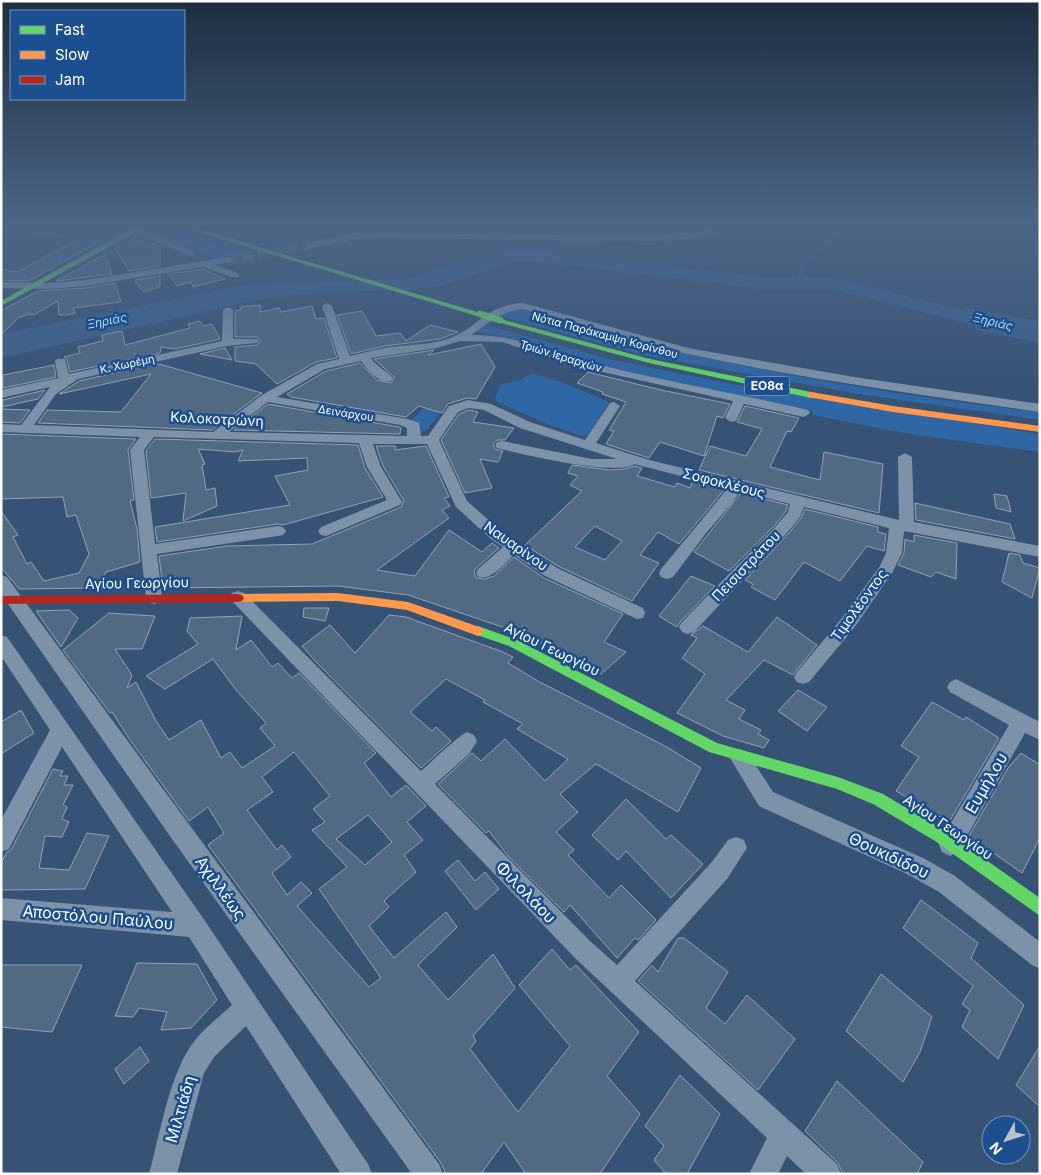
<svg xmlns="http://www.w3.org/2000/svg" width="1041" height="1175" font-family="Inter,sans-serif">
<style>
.green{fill:#2f66a5}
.water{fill:#3b618d}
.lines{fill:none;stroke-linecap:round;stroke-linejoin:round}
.stream{stroke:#3b618d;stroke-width:3}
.river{fill:#3b618d;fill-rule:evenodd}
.building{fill:#526984;stroke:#92a2b6;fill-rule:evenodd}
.street-tunnel{stroke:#546c89;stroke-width:10;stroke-dasharray:10 5;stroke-linecap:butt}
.street{fill:#7d92a8;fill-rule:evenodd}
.fast{fill:#63d668;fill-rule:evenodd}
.slow{fill:#ff974d;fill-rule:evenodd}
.jam{fill:#b3261e;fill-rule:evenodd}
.fast-bridge{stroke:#63d668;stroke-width:7}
.labels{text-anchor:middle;stroke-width:5;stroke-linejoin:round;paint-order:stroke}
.far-street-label{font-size:11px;fill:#fff;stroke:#1b4f8f}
.far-water-label{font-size:12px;font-style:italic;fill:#b5d3f5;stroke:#1b4f8f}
.shield{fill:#1b4f8f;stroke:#bbcadd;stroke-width:1}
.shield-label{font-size:12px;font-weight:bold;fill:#fff}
.street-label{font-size:14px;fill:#fff;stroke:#1b4f8f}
.near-street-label{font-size:16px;fill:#fff;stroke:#1b4f8f}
</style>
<rect width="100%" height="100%" fill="#365274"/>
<g class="green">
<polygon points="180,233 246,254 214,260 205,254 170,240"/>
<path d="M519,309L531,310C577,324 623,339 669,350C791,377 916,398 1040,412V420L858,394L638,354L497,315Z"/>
<polygon points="485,325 613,360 742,386 1040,434 1040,452 909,434 813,415 813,411 600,367 521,341 475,331"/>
<polygon points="532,373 564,383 609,402 588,435 582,436 545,423 496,401 495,397 501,384 520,380"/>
<polygon points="424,408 441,412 427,429 421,433 412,420"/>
</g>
<g class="water">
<polygon points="484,254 490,255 494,259 494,267 441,286 427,288 291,295 257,300 1,358 1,334 249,284 379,280 412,277"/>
<polygon points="966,308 1040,321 1040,343 977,330"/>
</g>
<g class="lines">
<polyline class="stream" points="798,284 803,265 846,224"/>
<polygon class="river" points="510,251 535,251 762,277 832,277 982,315 1040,327 1040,339 982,327 832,289 762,289 535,261 511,261 455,277 449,276 446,272 449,268"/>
</g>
<g class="building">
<polygon points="31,224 72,224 96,229 101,241 29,281 1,280 1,269 17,272 77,240 30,231"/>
<polygon points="132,239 160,246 160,266 129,271 115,248"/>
<polygon points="105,254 112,274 56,281"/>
<polygon points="203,269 225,279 193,287 191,282 177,286 169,274"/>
<polygon points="160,276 160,287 143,292 135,280"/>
<polygon points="115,283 121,302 73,308 75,313 66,315 59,315 58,301 33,315 28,314 18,318 1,335 1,311 38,291 85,288"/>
<polygon points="260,305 260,312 279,308 281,312 312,306 316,319 324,318 337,358 316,362 277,384 256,364 235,361 235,347 257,345 261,341 257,337 235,337 235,311 241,310 240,307"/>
<polygon points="362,311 376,336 400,333 406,341 430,325 458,332 440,339 385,346 351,354 337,315"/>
<polygon points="200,321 203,326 212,324 220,339 175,349 161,347 160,353 70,372 67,359 64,357 80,353 78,347 103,341 102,335 122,331 125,345 190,328 188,324"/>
<polygon points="481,344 495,367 476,399 467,398 448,404 442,413 419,406 406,417 291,397 287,394 326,371 360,363 377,380 391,383 394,377 374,359 434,350 428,355"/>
<polygon points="225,348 232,360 200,354"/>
<polygon points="157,363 156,367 159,364 262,393 212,430 38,423 47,410 121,412 151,374 59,394 79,381"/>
<polygon points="54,365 56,377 3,388 3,375"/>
<polygon points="588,372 661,390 730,404 723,418 717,416 704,456 660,442 649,458 606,444 614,431 609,430 626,402 602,394 603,392 577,383"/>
<polygon points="45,390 38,399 2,407 3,400"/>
<polygon points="268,404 399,427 401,428 400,434 234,430"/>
<polygon points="745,406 799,418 791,432 787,431 770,467 820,480 824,452 883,464 879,513 699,470 710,446 746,456 762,429 737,422"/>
<polygon points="1,409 30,410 20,423 1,422"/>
<polygon points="469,410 478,412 473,422 514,428 505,440 497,440 493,444 495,449 503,451 498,462 480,459 492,488 465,493 441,440 459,414"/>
<polygon points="1,434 136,439 128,450 134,500 130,501 137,529 140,562 106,572 97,588 19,589 1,567 1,511 18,535 13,537 27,564 31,562 44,581 79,573 89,554 76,515 67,517 63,497 1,499"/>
<polygon points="155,439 358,445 365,468 383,497 283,525 278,524 157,542 155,527 290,505 275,476 308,470 307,458 238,461 243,450 235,452 198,449 205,464 202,465 206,490 215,488 217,506 183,521 186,493 151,498 146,451"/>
<polygon points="376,446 396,446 395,450 426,446 449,497 444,498 450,506 442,510 449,518 377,570 415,576 449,530 482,552 492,543 499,548 476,568 474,572 476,578 484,579 494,576 514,557 544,578 623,614 604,642 626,652 601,674 523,634 408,595 338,586 163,588 159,556 227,546 312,544 401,507 404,501 383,466"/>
<path d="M572,465L609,470L625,469L634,466L642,468L637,476L675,487L677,483L690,488L693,481L725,489L679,544L658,532L640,555L659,563L632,601L558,566L525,545L582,491L570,485L578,476L568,473ZM595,526L622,541L605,560L575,547Z"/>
<polygon points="741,493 788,505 786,511 776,524 729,571 694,552"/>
<polygon points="994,494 1007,496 1011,512 996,508"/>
<polygon points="915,503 1010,524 1015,539 916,520"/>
<polygon points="805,509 878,527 878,532 886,534 884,551 867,546 840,581 804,562 775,600 751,587 753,584 745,580 788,534 801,518"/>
<polygon points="914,535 957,543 956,579 936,572 931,577 898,565 904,553 905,539 914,542"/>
<polygon points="1009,553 1020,555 1023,563 1040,568 1032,598 1002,582"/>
<polygon points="691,576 715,586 681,621 677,627 659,616"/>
<polygon points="304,608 329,608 325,621 303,617"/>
<polygon points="69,610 78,618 61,647 36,611"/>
<path d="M109,613L155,616L142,649H115L132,675L127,688L136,682L156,721L169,740L201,720L221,758L230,752L242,768L275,746L260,728L266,723L236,690L213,659L165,689L146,676L198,644L187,631L190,618L242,616L236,650L251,640L272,667L278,663L292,678L299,673L376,753L364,763L391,797L406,785L426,806L407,822L423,840L404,855L416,872L384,901L389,907L369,926L394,958L446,912L457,927L418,965L448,1000L493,954L515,988L473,1036L476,1041L470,1049L518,1112L570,1046L519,985L552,949L570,970L576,965L639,1032L607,1076L640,1114L600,1174H526L504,1142L481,1174H446L441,1163L208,845L224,833L208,807L189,821L130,740L112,712L110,713L63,650ZM294,752L330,796L313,809L325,822L312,830L347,867L319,889L381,978L369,987L297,906L312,893L301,882L287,895L272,873L291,857L282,845L277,850L247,810L273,792L262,777ZM368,815L392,842L365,865L336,839Z"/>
<polygon points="389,615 406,617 503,652 513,657 508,663 538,681 665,746 701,768 678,812 596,764 560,794 578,812 556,832 574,850 568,855 609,898 621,885 656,920 638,940 635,938 617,958 570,905 564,912 507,855 489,831 486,833 438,784 472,753 481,761 505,739 545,781 568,759 517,729 523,724 483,702 485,700 446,679 410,712 432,731 436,727 451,741 421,768 316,662 302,646 330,625 355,653"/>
<polygon points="777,617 817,645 793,675 764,660 726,700 745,710 739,719 761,730 758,734 769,740 764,748 723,736 677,713 705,674 682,658 697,638 691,635 703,626 748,652"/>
<polygon points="798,690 827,707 807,731 778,711"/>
<polygon points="932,702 964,720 966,717 999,738 949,822 896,791 919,757 901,746"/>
<polygon points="21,710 34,733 1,754 1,722"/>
<polygon points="1021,753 1040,765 1040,838 1022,873 969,836 1008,768"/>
<polygon points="53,769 63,771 60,776 68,776 64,785 73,785 63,805 67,807 62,819 69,822 62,837 45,836 39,868 69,870 87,833 109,836 85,889 1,890 1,863 7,852 11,850"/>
<polygon points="626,799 666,839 671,835 703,864 671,898 626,851 618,860 592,835"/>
<polygon points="458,860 475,881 485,872 499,889 476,910 445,871"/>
<polygon points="921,900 978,943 971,958 1024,1005 998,1059 962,1027 970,1010 962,1004 973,986 903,928"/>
<polygon points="678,938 684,938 728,972 706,1008 725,1024 747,995 795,1039 758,1090 638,981 652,965 658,972"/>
<polygon points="137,963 197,964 217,1000 191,1028 161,1030 167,1012 139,1008 133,1017 115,1016"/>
<polygon points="1,965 82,965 52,1032 1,1027"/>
<polygon points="881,974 932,1017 920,1052 903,1082 846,1031"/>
<polygon points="1040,1046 1040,1107 1016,1085"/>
<polygon points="140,1047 149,1061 124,1084 115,1069"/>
<polygon points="680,1075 720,1114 687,1174 666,1174 654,1160 664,1146 645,1126"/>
<polygon points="837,1081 923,1162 917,1174 843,1174 838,1163 805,1131"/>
</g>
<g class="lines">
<polyline class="street-tunnel" points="228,260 310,245"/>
<g class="street">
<polygon points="102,224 118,224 150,233 197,253 192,256 189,255 144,237"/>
<path d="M717,224H730C709,240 676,240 651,241L382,238L355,239L310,248L305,245L310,242L355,233L651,236L691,232Z"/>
<polygon points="228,257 233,260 231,262 215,265 238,273 238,277 232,277 203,267 85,286 51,289 1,288 1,282 51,283 85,280"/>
<path d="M327,303L332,306L350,356C363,353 377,349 391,347C412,344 436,345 455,336C483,322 488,305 523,303L688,348L854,377L1040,404V412C922,395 804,379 688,354C632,342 578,323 523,309C502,311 488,323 471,335C519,335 548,352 593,363C665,382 737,393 808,410L810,413L804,417L744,404L736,421L731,422L725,418L733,401L585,368L502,342L460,341L437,348L371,358C377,367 386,370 393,378L391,381C378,384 368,370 361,361L325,369L277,397L408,419L419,423L421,436H428L449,406L468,400L491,404L530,422L585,440L610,403L614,402L620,406L596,443L649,460L899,520L898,457L905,453L912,457L914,522L1040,546V557L904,531L902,553L892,573L854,628L809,682L803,684L797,682L794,677L797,672L842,618L880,566L886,553L889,528L804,507L800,517L787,533L694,632L688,634L682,632L679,627L682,622L777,525L788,512L790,504L740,491L733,502L707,532L673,577L667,579L661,577L659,573L661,569L728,488L634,464C619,477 520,454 497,448L495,445L497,442L502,441L592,459H617L520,428L484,410L469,408L458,412L439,440L467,501L501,531L557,568L643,608L645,613L643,618L637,619L545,576L514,555C505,563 492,581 478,577L476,573L478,569L503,547L491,539L456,507L427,444H373L381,467L402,502L400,505L326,536L321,535L318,531L321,527L387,500L367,467L359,443L154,437L144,450L155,544L278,526L283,527L286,531L283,535L278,536L157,554L162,598L160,602L154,604L148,602L146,598L130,450L140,437L1,432V424L21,425L50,387L1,398V390L58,378L55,361L57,359H65L69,374L222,341L223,310L228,307L233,310V339H257L259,341L257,343L227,346L78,379L56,394L34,425L213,432L262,395L317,364L339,359L322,306ZM268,402L400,425L407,428V436L229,432Z"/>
<polygon points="1,575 7,577 439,1164 443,1174 412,1174 172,839 1,594"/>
<path d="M238,591L244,593L421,771C431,762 458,736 467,732L474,735L477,741L469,754L435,784L591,942L617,965L711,863L728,840L736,837L744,840L747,848L727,879L635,981L837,1164L841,1174H806L787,1156L778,1174H749L767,1138L575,958L232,601L230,597L232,593Z"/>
<path d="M1,635L7,637L203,918L368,1164L372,1174H341L246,1026L214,1057L204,1073L177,1174H149C160,1134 170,1070 196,1039C206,1027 220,1016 232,1005L189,937L1,920V898L172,912L62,747L9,849L1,852V820L50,730L1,656Z"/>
<polygon points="956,679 1040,722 1040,740 1025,733 958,852 950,856 942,852 939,845 942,838 1009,725 950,692 947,687 950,682"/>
<polygon points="740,749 747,752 773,792 923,858 955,876 1040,942 1040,969 1032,965 939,892 907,874 759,806 730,758 733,752"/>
</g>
<g class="fast">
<polygon points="142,224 151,224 1,306 1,301 120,235"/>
<polygon points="171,224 182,224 484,314 477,316"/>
<polygon points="497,318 650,359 811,392 815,395 811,398 649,363 497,322"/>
<polygon points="478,626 517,640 717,743 838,777 883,794 945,831 1040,898 1040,916 935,841 873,804 837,789 709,752 509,646 474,634 472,631 474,628"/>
</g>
<g class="slow">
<polygon points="811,392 893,406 1040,426 1040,432 893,412 808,397 808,393"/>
<polygon points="338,593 408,602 482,628 484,631 482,634 478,636 407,610 338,601 238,602 234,601 232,598 234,595 238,594"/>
</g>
<polygon class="jam" points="238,594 242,595 244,598 242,601 238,602 1,604 1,596"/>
<polyline class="fast-bridge" points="480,314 500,320"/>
</g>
<linearGradient id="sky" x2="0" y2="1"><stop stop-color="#1e2d40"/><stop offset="0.58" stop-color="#4c6688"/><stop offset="1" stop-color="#4c6688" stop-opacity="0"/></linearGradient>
<rect width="1041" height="389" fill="url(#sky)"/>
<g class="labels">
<g class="far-street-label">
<text transform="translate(605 335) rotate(15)" y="4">Νότια Παράκαμψη Κορίνθου</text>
<text transform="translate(561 356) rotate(17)" y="4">Τριών Ιεραρχών</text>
<text transform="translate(127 364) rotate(-12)" y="4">Κ. Χωρέμη</text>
<text transform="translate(346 413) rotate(9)" y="4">Δεινάρχου</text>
</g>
<g class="far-water-label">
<text transform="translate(107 321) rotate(-11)" y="4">Ξηριάς</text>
<text transform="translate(993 322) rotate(14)" y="4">Ξηριάς</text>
</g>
<rect class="shield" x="744.5" y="376.5" width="45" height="19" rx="4"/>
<g class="shield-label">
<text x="767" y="390">ΕΟ8α</text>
</g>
<g class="street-label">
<text transform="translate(217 419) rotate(3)" y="5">Κολοκοτρώνη</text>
<text transform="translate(724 483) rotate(14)" y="5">Σοφοκλέους</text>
<text transform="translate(516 546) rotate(35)" y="5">Ναυαρίνου</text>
<text transform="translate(746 566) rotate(-46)" y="5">Πεισιστράτου</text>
<text transform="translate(137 583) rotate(-1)" y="5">Αγίου Γεωργίου</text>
<text transform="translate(859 605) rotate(-54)" y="5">Τιμολέοντος</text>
<text transform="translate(552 649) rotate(26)" y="5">Αγίου Γεωργίου</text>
<text transform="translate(948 827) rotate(34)" y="5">Αγίου Γεωργίου</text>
</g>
<g class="near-street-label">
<text transform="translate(986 783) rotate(-60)" y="6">Ευμήλου</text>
<text transform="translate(889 855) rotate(25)" y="6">Θουκιδίδου</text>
<text transform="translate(221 888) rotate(54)" y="6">Αχιλλέως</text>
<text transform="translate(526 892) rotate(46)" y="6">Φιλολάου</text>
<text transform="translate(98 917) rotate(5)" y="6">Αποστόλου Παύλου</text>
<text transform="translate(180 1109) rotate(-74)" y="6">Μιλτιάδη</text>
</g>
</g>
<rect width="1041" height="1175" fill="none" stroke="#ffffff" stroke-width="5"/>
<rect x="10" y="10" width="175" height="90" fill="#1b4f8f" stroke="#7695bc"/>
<rect x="20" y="26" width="25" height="8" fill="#63d668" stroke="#7695bc"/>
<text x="55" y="35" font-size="15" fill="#ffffff">Fast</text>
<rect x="20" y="51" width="25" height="8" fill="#ff974d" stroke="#7695bc"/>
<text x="55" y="60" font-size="15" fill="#ffffff">Slow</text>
<rect x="20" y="76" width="25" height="8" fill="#b3261e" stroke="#7695bc"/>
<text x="55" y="85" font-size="15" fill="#ffffff">Jam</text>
<g transform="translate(1006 1140) rotate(230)"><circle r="24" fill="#1b4f8f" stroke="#7695bc"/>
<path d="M0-4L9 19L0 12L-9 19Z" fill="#b9c2ce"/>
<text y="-8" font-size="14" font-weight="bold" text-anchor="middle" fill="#ffffff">N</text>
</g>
</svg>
